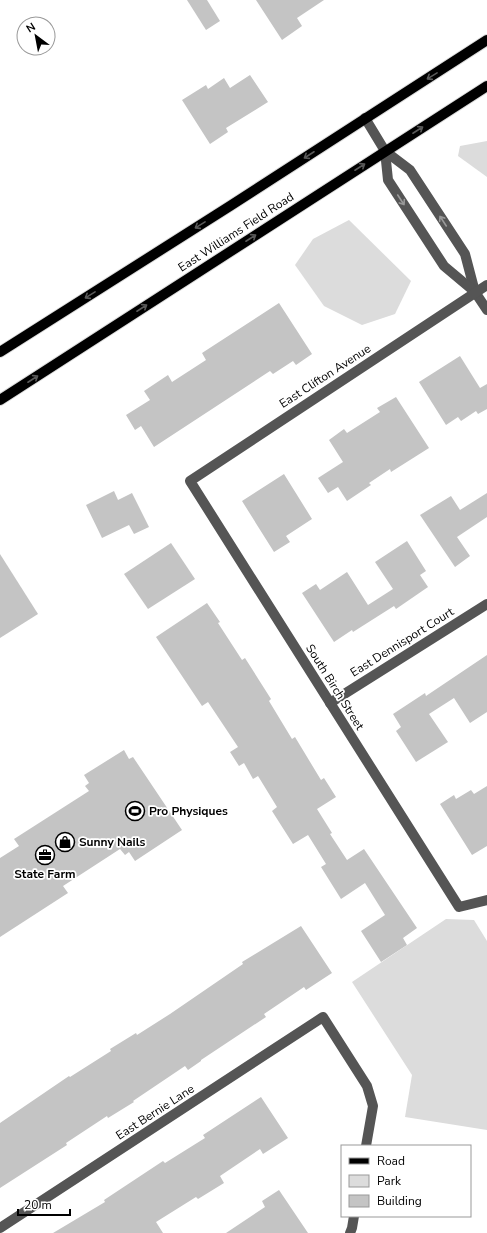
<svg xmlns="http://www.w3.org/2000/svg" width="487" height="1233" font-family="'Nunito Sans',sans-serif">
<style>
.green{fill:#dcdcdc}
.building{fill:#c4c4c4}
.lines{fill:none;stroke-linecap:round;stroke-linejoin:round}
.major-casing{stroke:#dbdbdb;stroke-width:12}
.minor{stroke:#555;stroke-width:10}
.major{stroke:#000;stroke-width:10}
.oneway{stroke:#595959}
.oneway2{stroke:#999}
.labels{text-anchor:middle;stroke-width:3.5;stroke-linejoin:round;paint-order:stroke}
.street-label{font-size:12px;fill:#000;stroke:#fff}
.poi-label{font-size:12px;font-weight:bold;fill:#000;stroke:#fff;text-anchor:start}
</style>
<rect width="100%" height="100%" fill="#fff"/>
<g class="green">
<polygon points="487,141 487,177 458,156 460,146"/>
<polygon points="349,220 411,281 395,314 362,325 324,306 295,265 313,239"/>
<polygon points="446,919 474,920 487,941 487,1130 405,1117 412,1075 352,982"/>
</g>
<g class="building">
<polygon points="187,0 207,0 220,21 206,30"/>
<polygon points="256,0 324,0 297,18 302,26 282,40"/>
<polygon points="250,75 268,102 226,128 228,132 210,144 182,100 206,85 208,89 224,78 230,88"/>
<polygon points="279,303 312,354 296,365 293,361 273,374 270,371 154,447 141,426 135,430 126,415 150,400 144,391 168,375 172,382 206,360 202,353"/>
<polygon points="460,356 480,388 487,384 487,409 478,414 476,411 461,421 458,417 446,425 419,382"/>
<polygon points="396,397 429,448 391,472 390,469 369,483 371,485 347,501 338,487 328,493 318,478 343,462 329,440 344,429 347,433 380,412 377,408"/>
<polygon points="284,474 312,519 286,536 290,542 274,552 242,501"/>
<polygon points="114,491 118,500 132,493 149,527 134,534 129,525 102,538 86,505"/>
<polygon points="487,493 487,517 457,537 470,556 455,567 420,515 451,496 460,510"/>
<polygon points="407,541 426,571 420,575 428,587 396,609 394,606 353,632 352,630 334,642 302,593 316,584 320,590 347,572 368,605 393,589 375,562"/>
<polygon points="171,543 195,579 148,609 124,574"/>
<polygon points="0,554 38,614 0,638"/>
<polygon points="207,603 220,622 218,623 242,660 245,658 271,699 269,701 292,739 295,737 321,780 324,778 336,797 317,809 332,833 330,834 347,860 364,849 417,928 403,938 407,945 381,962 361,931 385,915 365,883 341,899 321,867 326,864 308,835 293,844 272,811 277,807 258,776 253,779 244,763 239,766 230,752 238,747 208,702 202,706 156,637"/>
<polygon points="487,655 487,712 470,723 454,698 429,714 448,742 416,762 396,731 401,727 393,714 425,693 426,696"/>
<polygon points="124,750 129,759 133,757 182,830 135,861 129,852 125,855 120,849 63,886 68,893 0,937 0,858 19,846 14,839 89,791 85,786 89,783 84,775"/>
<polygon points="487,786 487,846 472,855 440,804 454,795 456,799 471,790 474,794"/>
<polygon points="301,926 332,973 306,990 304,987 264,1014 266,1017 201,1060 201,1061 188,1070 185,1066 133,1101 134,1102 108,1118 107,1116 66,1143 67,1145 0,1188 0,1123 69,1076 70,1077 111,1051 110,1049 136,1033 137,1035 170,1014 243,964 242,962"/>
<polygon points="261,1097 288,1138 263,1154 260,1149 220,1176 224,1183 198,1199 196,1197 156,1222 163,1233 53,1233 105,1202 104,1200 163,1161 165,1163 205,1138 203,1135"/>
<polygon points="279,1190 308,1233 226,1233 265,1207 262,1201"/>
</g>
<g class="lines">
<defs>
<g id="major">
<polyline points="0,352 230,206 487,40"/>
<polyline points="0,400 487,86"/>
</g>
</defs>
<use href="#major" class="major-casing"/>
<g class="minor">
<polyline points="365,118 385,151 410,170 465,254 475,292"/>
<polyline points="385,151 388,180 444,266 475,292 487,310"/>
<polyline points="487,285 190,481 459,907 487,900"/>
<polyline points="330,703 487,604"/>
<polyline points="0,1228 323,1017 367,1086 373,1106 366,1146"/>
<polyline points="350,1233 352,1228 354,1216"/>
</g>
<use href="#major" class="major"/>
</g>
<defs><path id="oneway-shaft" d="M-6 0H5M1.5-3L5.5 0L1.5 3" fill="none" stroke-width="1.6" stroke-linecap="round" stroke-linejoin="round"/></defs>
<g class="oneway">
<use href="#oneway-shaft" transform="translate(432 76) rotate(148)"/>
<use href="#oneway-shaft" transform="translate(418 130) rotate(-33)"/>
<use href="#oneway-shaft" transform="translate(309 155) rotate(147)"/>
<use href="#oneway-shaft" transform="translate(360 167) rotate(-33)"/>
<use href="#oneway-shaft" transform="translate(200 225) rotate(148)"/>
<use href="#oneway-shaft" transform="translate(251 238) rotate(-33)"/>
<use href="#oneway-shaft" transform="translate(90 295) rotate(148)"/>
<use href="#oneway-shaft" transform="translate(142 308) rotate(-33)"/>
<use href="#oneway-shaft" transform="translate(33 379) rotate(-33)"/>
</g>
<g class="oneway2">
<use href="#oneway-shaft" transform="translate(401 200) rotate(57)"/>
<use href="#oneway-shaft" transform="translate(443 221) rotate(-123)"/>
</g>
<defs>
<symbol id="stadium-ring" viewBox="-11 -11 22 22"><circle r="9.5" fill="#fff" stroke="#000" stroke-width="1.5"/><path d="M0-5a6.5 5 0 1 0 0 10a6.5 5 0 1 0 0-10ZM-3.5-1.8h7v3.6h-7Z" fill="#000"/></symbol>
<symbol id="shop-ring" viewBox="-11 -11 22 22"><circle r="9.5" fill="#fff" stroke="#000" stroke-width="1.5"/><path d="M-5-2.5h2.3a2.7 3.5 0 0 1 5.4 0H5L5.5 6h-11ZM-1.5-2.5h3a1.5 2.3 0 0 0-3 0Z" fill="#000"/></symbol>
<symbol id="office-ring" viewBox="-11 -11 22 22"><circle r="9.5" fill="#fff" stroke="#000" stroke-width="1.5"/><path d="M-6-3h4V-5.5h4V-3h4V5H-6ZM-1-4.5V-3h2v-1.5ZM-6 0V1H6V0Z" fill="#000"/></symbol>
</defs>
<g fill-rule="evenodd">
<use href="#stadium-ring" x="124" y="800" width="22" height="22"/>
<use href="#shop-ring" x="54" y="831" width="22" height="22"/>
<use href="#office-ring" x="34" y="844" width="22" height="22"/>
</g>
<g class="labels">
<g class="street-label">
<text transform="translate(236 232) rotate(-33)" y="4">East Williams Field Road</text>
<text transform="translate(325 376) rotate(-33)" y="4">East Clifton Avenue</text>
<text transform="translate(402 642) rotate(-32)" y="4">East Dennisport Court</text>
<text transform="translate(335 687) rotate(58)" y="4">South Birch Street</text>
<text transform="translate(155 1112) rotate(-33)" y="4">East Bernie Lane</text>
</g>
<g class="poi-label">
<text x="149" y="815">Pro Physiques</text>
<text x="79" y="846">Sunny Nails</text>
<text x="45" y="878" text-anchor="middle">State Farm</text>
</g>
</g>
<rect x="341" y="1145" width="130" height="72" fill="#ffffff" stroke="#999999"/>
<rect x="349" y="1158" width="20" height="6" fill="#000000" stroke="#999999"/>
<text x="377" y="1165" font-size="12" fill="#000000">Road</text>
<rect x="349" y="1175" width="20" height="12" fill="#dcdcdc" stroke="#999999"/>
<text x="377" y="1185" font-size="12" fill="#000000">Park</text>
<rect x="349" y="1195" width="20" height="12" fill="#c4c4c4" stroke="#999999"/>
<text x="377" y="1205" font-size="12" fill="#000000">Building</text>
<g transform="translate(36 36) rotate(328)"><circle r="19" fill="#ffffff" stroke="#999999"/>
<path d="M0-3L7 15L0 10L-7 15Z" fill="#000000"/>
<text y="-6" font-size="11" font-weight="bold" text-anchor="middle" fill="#000000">N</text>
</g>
<path d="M18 1209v6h52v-6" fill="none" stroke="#000000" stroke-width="2"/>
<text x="24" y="1209" font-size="12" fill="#000000" stroke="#ffffff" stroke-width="3" paint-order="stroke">20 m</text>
</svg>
